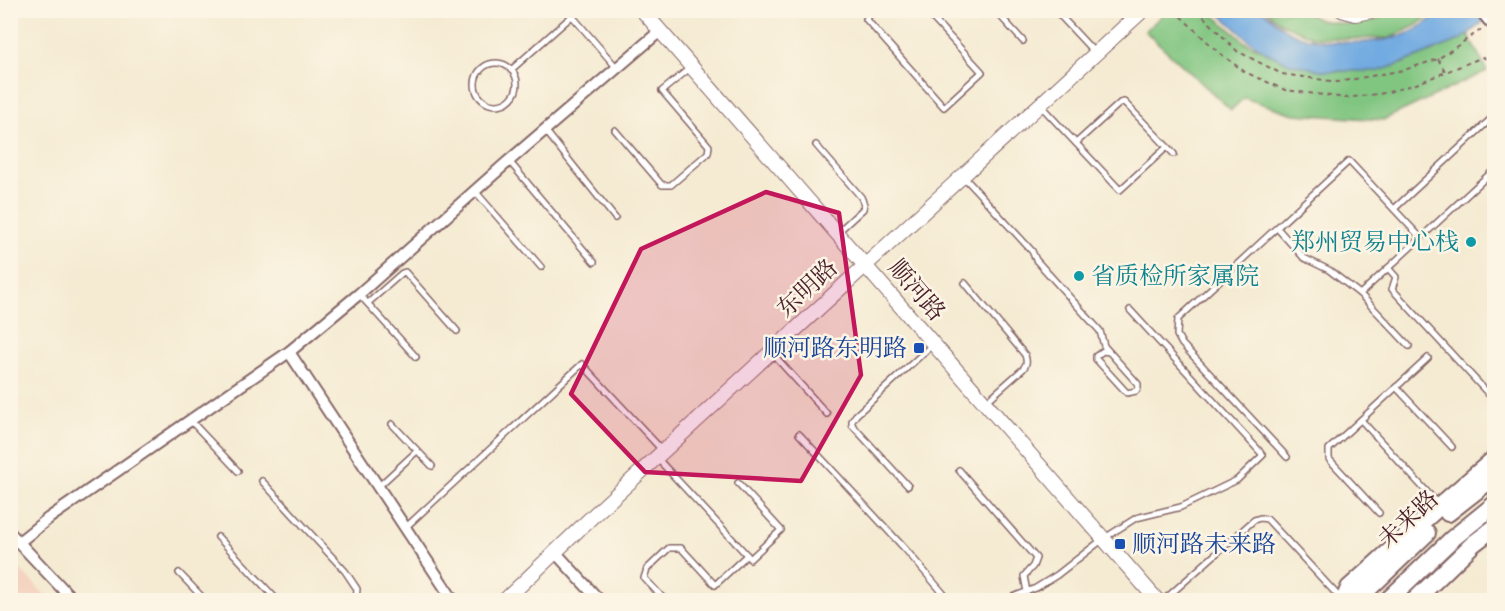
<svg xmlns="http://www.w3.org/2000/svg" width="1505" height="611" font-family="Vollkorn,'Noto Serif SC',serif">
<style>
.built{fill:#f4d3c0}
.green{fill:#80c580;stroke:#657256;stroke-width:1.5}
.water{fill:#72abe1;stroke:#5e6586;stroke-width:1.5}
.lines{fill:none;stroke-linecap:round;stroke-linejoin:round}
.service-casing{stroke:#866666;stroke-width:8}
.minor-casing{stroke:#866666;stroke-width:14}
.tertiary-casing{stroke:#866666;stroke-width:16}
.primary-casing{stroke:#866666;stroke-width:20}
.path{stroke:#866666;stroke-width:2;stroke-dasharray:4.5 4.5;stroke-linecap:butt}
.service{stroke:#fff;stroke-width:5}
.minor{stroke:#fff;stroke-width:10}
.tertiary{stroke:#fff;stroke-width:14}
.primary{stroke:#fff;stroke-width:16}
.primary-bridge-casing{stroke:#866666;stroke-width:20;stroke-linecap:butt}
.primary-bridge{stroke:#fff;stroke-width:16}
.marked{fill:#c2185b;fill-opacity:0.2;stroke:#c2185b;stroke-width:4.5;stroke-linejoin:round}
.culture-dot{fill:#0f9aa8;stroke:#fcf5e5;stroke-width:2}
.transit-dot{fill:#1a4fb4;stroke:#fcf5e5;stroke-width:2}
.labels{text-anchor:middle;stroke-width:5;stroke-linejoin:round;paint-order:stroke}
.culture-label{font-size:24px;fill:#0d838f;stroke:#fcf5e5;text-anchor:end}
.street-label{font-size:24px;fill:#4a1f2b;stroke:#fcf5e5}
.transit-label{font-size:24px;fill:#164399;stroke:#fcf5e5;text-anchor:end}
</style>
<rect width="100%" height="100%" fill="#fcf5e5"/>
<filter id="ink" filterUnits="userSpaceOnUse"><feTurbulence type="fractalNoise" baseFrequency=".0167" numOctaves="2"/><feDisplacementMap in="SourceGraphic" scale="12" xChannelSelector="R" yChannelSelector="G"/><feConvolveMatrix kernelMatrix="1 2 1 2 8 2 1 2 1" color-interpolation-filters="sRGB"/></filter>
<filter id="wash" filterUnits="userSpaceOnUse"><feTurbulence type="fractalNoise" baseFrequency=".008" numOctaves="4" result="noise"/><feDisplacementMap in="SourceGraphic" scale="24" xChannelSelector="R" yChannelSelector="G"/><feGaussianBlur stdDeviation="1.35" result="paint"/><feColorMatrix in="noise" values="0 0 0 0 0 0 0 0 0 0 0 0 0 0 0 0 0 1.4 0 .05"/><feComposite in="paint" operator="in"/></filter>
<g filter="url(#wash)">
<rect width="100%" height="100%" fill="#f5ebd3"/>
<polygon class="built" points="10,560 11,560 50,600 11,600"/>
<g class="green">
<polygon points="1167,11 1209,11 1245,42 1296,65 1403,63 1468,34 1487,71 1383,120 1294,114 1244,98 1231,110 1145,31"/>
<polygon points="1267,11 1302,11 1320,20 1346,24 1372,21 1396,11 1437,11 1415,26 1390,38 1346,39 1313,37 1282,24"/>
</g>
<path class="water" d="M1494,10V13L1462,39L1403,63L1379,71H1324L1288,63L1269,54L1250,41L1216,11C1225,11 1256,8 1262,11C1272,15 1279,27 1288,31C1318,46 1380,46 1411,32C1422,27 1431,19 1441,11Z"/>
</g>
<g filter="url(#ink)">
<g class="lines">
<defs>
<g id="service">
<polyline points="567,10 617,68"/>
<polyline points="875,10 866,19 944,107 982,72 925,10"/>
<polyline points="995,10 1023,41"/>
<polyline points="1055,10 1095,53"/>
<polyline points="651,20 661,10"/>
<circle cx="496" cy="84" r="21"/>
<polyline points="511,70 572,16"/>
<polyline points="1041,106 1120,190 1167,147"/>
<polyline points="545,130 615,218"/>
<polyline points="615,130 662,185 671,185 708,153 709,146 662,91 690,68"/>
<polyline points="1076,143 1120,103 1124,102 1174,154"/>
<polyline points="816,145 861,197 864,204 863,209 838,232"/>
<polyline points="509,161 594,262"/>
<polyline points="963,176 1032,251 1036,260 1100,331 1104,346 1138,384 1138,388 1136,391 1127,393 1096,359 1096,356 1103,351 1109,352"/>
<polyline points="475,191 541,267"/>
<polyline points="1394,209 1494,116"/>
<polyline points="1277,228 1304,258 1329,270 1360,294"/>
<polyline points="1388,268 1396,277 1392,289 1494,400"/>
<path d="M965,283L1025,355C1027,361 1027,364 1023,369L987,401"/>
<polyline points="359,294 416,357"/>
<polyline points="368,303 402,273 405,272 457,331"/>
<polyline points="1409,346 1360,294 1494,170"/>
<polyline points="772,353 827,414"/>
<polyline points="1396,387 1452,447"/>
<polyline points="190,420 238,471"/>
<polyline points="1361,420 1439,505"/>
<polyline points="392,424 432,466"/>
<polyline points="799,434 906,550 949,600"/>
<polyline points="656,457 747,555"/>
<polyline points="1287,457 1182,344 1177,335 1178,319 1349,161 1421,238"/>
<polyline points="959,470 1036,558 1033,566 1024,576 1027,592"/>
<polyline points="262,481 345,571 357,589 356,600"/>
<polyline points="379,486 417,451"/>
<polyline points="908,486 852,425 852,421 856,415 932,345"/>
<polyline points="1379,513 1329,459 1329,449 1428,358"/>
<polyline points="405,528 582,364 662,450"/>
<polyline points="218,537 277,600"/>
<polyline points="179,573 205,600"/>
<polyline points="665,600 644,578 647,569 669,548 681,548 715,585 747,555 750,559 781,530 738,483"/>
<polyline points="1005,600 1036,588 1057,575 1103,539 1136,518 1181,507 1237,480 1263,455 1130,310"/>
<polyline points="1164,600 1254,520 1260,518 1267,519 1342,600"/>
</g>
<g id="minor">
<polyline points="468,10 469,12"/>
<polyline points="289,352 453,600"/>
<polyline points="10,533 73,600"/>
<polyline points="19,542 49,518 289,352 359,294 504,165 660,31"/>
<polyline points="555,552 599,600"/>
</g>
<g id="tertiary">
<polyline points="642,10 1157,600"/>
<polyline points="1342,10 1355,14 1376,10"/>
<polyline points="505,600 595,514 1143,10"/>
</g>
<g id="primary">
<polyline points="1448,513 1494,477"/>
<polyline points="1344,600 1349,588 1442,504 1494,459"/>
<polyline points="1357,600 1427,533"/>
<polyline points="1388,600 1452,539 1494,505"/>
<polyline points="1415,600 1473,544 1494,528"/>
</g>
</defs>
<use href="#service" class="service-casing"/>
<use href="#minor" class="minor-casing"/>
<use href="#tertiary" class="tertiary-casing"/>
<use href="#primary" class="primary-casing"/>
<g class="path">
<polyline points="1174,10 1217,51 1245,72 1285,90 1346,98 1385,93 1416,84 1483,57 1494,66"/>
<polyline points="1197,10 1237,51 1282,74 1338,82 1404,70 1438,59 1482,29"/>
<polyline points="1438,59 1445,71"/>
</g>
<use href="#service" class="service"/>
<use href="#minor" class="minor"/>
<use href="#tertiary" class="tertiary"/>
<use href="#primary" class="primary"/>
<defs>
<polyline id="primary-bridge" points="1484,10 1494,22"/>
</defs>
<use href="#primary-bridge" class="primary-bridge-casing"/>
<use href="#primary-bridge" class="primary-bridge"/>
</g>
</g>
<path class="marked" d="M766,192L839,213L861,375L801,481L645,472L571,394L641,249Z"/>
<g class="culture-dot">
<circle cx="1471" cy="242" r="6"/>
<circle cx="1079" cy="276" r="6"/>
</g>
<g class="transit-dot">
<rect x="913" y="342" width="12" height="12" rx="3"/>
<rect x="1114" y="538" width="12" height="12" rx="3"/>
</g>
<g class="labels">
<g class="culture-label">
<text x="1459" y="250">郑州贸易中心栈</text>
<text x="1091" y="284" text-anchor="start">省质检所家属院</text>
</g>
<g class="street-label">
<text transform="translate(807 288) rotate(-43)" y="8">东明路</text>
<text transform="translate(917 290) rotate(49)" y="8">顺河路</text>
<text transform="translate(1408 519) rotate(-43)" y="8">未来路</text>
</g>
<g class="transit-label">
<text x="907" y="356">顺河路东明路</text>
<text x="1132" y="552" text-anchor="start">顺河路未来路</text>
</g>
</g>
<rect width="1505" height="611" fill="none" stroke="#fcf5e5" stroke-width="36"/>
</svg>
